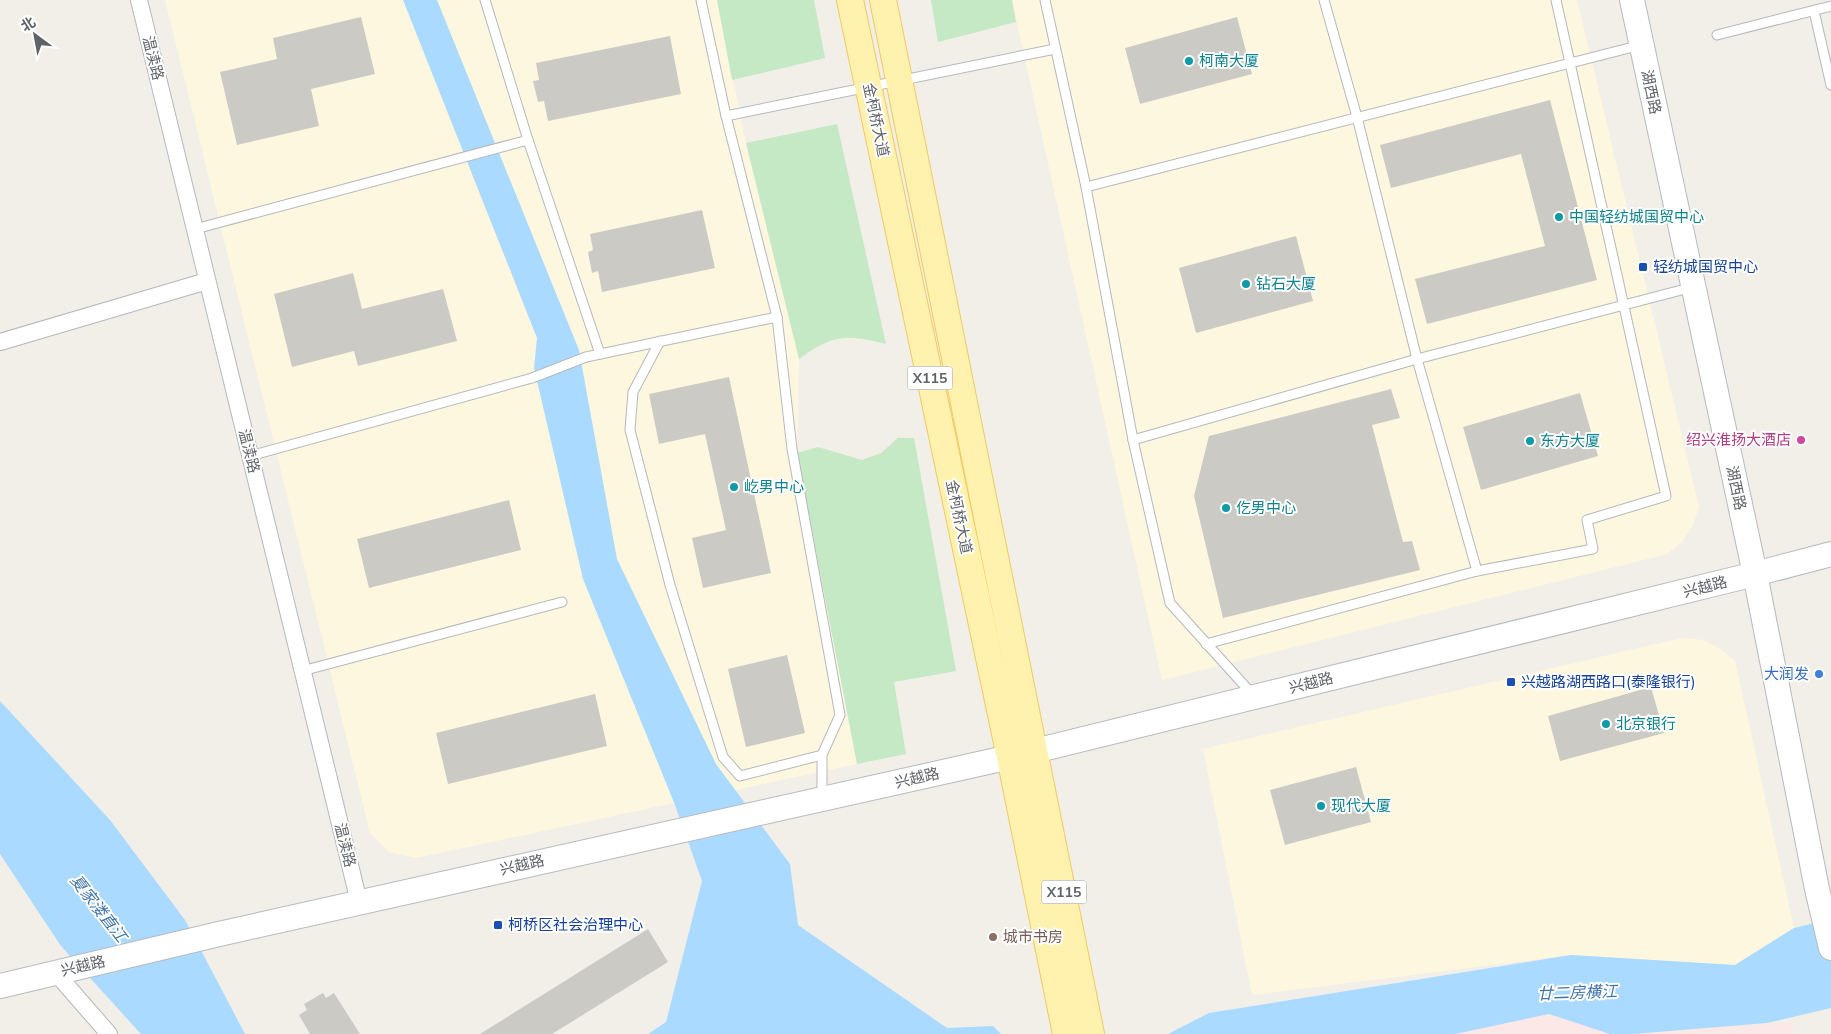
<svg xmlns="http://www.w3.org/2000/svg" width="1831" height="1034" font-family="Mulish,'Noto Sans SC',sans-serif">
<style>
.commercial{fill:#fef7e0}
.medical{fill:#fce8e6}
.green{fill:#c5e8c5}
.water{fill:#aadaff}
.building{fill:#cccac5}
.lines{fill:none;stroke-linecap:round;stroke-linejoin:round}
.lane-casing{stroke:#b5b8bc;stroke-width:11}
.street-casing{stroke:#b5b8bc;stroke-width:18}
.secondary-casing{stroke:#b6babf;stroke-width:26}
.primary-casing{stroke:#f2c960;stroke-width:28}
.lane{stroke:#fff;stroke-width:9}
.street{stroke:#fff;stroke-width:16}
.secondary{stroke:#fff;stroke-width:24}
.primary{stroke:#fff2af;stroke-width:26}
.culture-dot{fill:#0f9aa8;stroke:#fff;stroke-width:2}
.transit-dot{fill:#1a4fb4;stroke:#fff;stroke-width:2}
.hotel-dot{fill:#d1479c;stroke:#fff;stroke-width:2}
.shop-dot{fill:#3f7fe0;stroke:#fff;stroke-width:2}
.education-dot{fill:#8d6e63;stroke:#fff;stroke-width:2}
.labels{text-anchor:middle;stroke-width:4;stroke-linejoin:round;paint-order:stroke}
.shield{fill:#fff;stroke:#8f9295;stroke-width:1}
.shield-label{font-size:14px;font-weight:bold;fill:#5f6368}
.street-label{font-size:15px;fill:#5f6368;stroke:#fff}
.culture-label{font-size:15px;fill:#0d838f;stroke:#fff;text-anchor:start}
.transit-label{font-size:15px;fill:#164399;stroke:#fff;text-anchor:start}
.hotel-label{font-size:15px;fill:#b23c85;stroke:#fff;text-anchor:end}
.shop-label{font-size:15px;fill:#366cbe;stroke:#fff;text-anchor:end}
.education-label{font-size:15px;fill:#785e54;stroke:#fff;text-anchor:start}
.water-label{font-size:16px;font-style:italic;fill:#4174aa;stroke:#fff}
</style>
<rect width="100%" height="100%" fill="#f1efe8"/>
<g class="commercial">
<polygon points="165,0 717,0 746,143 799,359 797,453 857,764 416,858 389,852 370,833"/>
<polygon points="1012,0 1577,0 1699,507 1693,525 1682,542 1667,554 1162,680"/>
<polygon points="1682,638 1703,640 1721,649 1735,661 1794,928 1735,965 1571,955 1252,995 1203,749"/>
</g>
<g class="medical">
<polygon points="1549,1014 1610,1034 1455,1034"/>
<polygon points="1791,1022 1794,1034 1636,1034"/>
</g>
<g class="green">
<polygon points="717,0 814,0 825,58 732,80"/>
<polygon points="931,0 1012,0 1016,22 938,42"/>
<path d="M837,124L886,344C845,334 834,334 799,359L746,143Z"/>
<polygon points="898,438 914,438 956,671 894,682 906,754 857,764 797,453 818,447 862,460 881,453"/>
</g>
<g class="water">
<polygon points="403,0 437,0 579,350 617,559 716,764 790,864 798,925 947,1028 993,1026 1001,1034 648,1034 666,1022 702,881 675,805 583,579 534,368 537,338"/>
<polygon points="0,701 110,820 185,920 245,1034 141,1034 61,946 0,854"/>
<polygon points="1831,919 1831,1008 1767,1023 1633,1034 1610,1034 1549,1014 1455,1034 1168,1034 1209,1013 1571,955 1735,965 1794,928"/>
</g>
<g class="building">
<polygon points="361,17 375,74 311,89 319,126 237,145 220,72 277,59 273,38"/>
<polygon points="1237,17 1252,74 1140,104 1125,48"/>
<polygon points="670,36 681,94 548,121 544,101 538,102 533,81 539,80 536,63"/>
<polygon points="1550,100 1597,280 1427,324 1415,279 1545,246 1521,154 1391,188 1380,145"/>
<polygon points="702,210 715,268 602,292 598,271 592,273 588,252 593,250 590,234"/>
<polygon points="1296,236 1313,301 1196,333 1179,268"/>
<polygon points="353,273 362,309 443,289 457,341 358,366 354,351 292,367 274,294"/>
<polygon points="729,377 771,573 703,588 692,538 726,530 705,434 659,444 649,394"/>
<polygon points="1391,389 1400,418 1372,425 1403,542 1412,541 1420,570 1223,618 1194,496 1209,436"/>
<polygon points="1580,393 1598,456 1481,490 1463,427"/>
<polygon points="509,500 521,550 369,588 357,539"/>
<polygon points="787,655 805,733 746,747 728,669"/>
<polygon points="1651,687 1664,733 1560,761 1548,716"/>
<polygon points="595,694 607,746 448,784 436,733"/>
<polygon points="1356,767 1371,822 1285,845 1270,790"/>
<polygon points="648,929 668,962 552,1034 480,1034"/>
<polygon points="323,993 326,998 334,993 360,1034 310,1034 299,1015 307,1010 304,1004"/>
</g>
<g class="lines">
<defs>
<g id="lane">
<polyline points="485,0 528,140 600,354"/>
<polyline points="701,0 726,116 777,317 792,449 840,715 822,755 822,797"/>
<polyline points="1045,0 1086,187 1133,440 1170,603 1253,695"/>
<polyline points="1324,0 1357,117 1417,359 1477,571"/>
<polyline points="1814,11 1831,85"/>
<polyline points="1717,35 1831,6"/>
<polyline points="726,116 1055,49"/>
<polyline points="1086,187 1641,45"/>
<polyline points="195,229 528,140"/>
<polyline points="660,341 633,392 630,430 670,585 723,757 740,776 822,755"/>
<polyline points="1133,440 1417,359 1693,287"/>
<polyline points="250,456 532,378 586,357 777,317"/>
<polyline points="1206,644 1477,571 1593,549 1587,520 1666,496 1556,0"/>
<polyline points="302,671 562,602"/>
</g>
<g id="street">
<polyline points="139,0 359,902"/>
<polyline points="0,342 207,281"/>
<polyline points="55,972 109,1034"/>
</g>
<g id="secondary">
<polyline points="1632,0 1755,574 1817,889 1831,948"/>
<polyline points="0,986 219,934 1010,757 1755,574 1831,554"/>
</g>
<g id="primary">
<polyline points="850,0 1010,757 1066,1034"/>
<polyline points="883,0 1091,1034"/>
</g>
</defs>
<use href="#lane" class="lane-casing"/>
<use href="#street" class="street-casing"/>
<use href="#secondary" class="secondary-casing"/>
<use href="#primary" class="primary-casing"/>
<use href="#lane" class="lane"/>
<use href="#street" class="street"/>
<use href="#secondary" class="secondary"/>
<use href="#primary" class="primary"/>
</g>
<g class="culture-dot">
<circle cx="1189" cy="61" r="5"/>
<circle cx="1559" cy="217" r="5"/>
<circle cx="1246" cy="284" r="5"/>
<circle cx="1530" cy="441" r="5"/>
<circle cx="734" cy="487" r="5"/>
<circle cx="1226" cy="508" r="5"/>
<circle cx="1606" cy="724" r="5"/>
<circle cx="1321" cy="806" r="5"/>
</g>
<g class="transit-dot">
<rect x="1638" y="262" width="10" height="10" rx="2.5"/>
<rect x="1506" y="677" width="10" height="10" rx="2.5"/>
<rect x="493" y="920" width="10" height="10" rx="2.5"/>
</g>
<circle class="hotel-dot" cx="1801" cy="440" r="5"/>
<circle class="shop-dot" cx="1819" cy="674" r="5"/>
<circle class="education-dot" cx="993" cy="937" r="5"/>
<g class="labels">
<g class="shield">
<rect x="907.5" y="366.5" width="45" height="23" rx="4"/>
<rect x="1041.5" y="880.5" width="45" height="23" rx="4"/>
</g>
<g class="shield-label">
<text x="930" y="383">X115</text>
<text x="1064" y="897">X115</text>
</g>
<g class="street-label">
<text transform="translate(153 58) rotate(76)" y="5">温渎路</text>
<text transform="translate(1651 92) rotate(78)" y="5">湖西路</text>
<text transform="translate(876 120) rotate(78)" y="5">金柯桥大道</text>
<text transform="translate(249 451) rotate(76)" y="5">温渎路</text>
<text transform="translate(1736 488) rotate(78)" y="5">湖西路</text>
<text transform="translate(959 517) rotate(78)" y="5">金柯桥大道</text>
<text transform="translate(1705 587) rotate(-14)" y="5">兴越路</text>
<text transform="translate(1311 683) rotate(-14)" y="5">兴越路</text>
<text transform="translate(917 778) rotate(-13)" y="5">兴越路</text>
<text transform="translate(345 845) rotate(76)" y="5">温渎路</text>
<text transform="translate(522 865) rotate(-13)" y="5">兴越路</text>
<text transform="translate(83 966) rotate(-13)" y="5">兴越路</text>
</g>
<g class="culture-label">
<text x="1199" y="66">柯南大厦</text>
<text x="1569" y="222">中国轻纺城国贸中心</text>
<text x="1256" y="289">钻石大厦</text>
<text x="1540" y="446">东方大厦</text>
<text x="744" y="492">屹男中心</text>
<text x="1236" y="513">仡男中心</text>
<text x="1616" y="729">北京银行</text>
<text x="1331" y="811">现代大厦</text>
</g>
<g class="transit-label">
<text x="1653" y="272">轻纺城国贸中心</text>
<text x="1521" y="687">兴越路湖西路口(泰隆银行)</text>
<text x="508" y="930">柯桥区社会治理中心</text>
</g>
<g class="hotel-label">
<text x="1791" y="445">绍兴淮扬大酒店</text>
</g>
<g class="shop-label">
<text x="1809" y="679">大润发</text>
</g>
<g class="education-label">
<text x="1003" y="942">城市书房</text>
</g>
<g class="water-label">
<text transform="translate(99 908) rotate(52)" y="6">夏家溇直江</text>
<text transform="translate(1577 992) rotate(-2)" y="6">廿二房横江</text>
</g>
</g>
<g transform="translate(35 35) rotate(328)" stroke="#ffffff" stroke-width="4" paint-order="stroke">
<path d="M0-4L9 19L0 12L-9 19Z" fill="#5f6368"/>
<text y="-8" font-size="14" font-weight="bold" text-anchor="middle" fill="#5f6368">北</text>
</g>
</svg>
